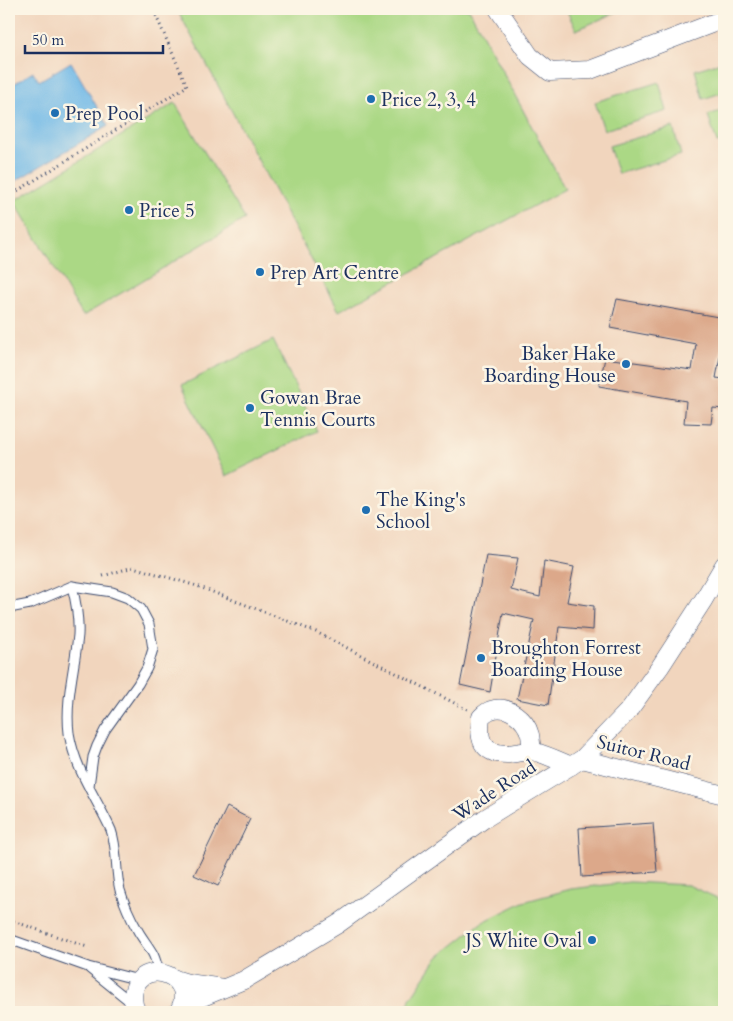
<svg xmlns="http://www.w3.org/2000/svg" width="733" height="1021" font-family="Cardo,serif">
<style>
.built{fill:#f1d5bd}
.green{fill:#abd885;stroke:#638472}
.water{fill:#6eb8e7;stroke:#4474a2}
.building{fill:#dca88a}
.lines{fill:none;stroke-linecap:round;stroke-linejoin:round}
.service-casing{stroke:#3b4a6e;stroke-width:11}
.minor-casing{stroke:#3b4a6e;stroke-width:19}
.path{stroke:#3b4a6e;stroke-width:3;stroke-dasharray:1 4;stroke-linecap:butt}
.service{stroke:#fff;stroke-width:9}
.minor{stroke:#fff;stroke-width:18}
.poi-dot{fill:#1f6fb2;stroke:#fcf5e5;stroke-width:2}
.labels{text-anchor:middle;stroke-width:5;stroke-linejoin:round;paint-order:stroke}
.poi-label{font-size:19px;fill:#1b2f5e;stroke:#fcf5e5;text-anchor:start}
.street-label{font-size:19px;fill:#1b2f5e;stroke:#fcf5e5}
</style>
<rect width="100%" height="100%" fill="#fcf5e5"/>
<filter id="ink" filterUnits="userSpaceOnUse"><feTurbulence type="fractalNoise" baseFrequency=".02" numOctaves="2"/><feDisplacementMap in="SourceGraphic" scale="10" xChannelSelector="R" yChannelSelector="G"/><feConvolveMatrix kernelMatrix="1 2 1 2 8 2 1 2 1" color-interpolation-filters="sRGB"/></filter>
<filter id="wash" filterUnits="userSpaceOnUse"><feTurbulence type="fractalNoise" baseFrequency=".0096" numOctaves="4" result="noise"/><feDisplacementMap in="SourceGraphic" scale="20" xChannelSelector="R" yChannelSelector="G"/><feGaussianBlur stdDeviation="1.12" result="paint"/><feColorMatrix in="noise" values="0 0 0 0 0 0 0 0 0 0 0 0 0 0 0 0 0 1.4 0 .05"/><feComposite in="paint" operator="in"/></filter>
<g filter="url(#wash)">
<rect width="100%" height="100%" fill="#f3e4c8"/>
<rect class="built" x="9" y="9" width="715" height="1003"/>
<g class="green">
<polygon points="177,9 469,9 565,189 339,311"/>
<polygon points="566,9 624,9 576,30"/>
<polygon points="724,61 724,92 703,99 695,70"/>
<polygon points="659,82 667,111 604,130 595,102"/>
<polygon points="175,103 245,219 83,316 14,201"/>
<polygon points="724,110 724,141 717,143 708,115"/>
<polygon points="673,127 681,155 618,174 609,146"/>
<polygon points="273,340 317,431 226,476 182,385"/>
<polygon points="630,882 688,885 724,901 724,1012 406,1012 410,999 438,957 481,923 523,902 571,889"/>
</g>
<polygon class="water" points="71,62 108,126 12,183 9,178 9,99 10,98 9,87 33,72 39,81"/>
<g id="blocks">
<g class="building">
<polygon points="617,299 724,318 724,346 722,346 716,378 724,379 724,409 713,408 711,424 684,423 686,401 599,386 605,358 692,370 696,344 610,328"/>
<polygon points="486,555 518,558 511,590 540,597 544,561 574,567 567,602 594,606 593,630 559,627 548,705 517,699 534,620 503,613 490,692 460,685"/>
<polygon points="227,807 250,819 218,886 194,875"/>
<polygon points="653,823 657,872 582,877 579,828"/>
</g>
</g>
</g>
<g filter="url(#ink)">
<use href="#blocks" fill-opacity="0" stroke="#3b4a6e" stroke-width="1"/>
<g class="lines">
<defs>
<g id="service">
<path d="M72,586C76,602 79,618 78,635C75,667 65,700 69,733C75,770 96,797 111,830C118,849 115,871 120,890C124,903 130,917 137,929C141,937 148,945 153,954C156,960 157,966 159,972"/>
<polyline points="9,608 30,604 72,586 112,592 128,598 141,609 149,624 153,649 147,668 138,684 105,730 97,746 93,757 89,786"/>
<polyline points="9,939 88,967 139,980"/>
<polyline points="90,969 132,1003"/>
</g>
<g id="minor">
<polyline points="498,9 530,56 550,72 590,70 724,19"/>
<path d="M532,751C531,746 531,740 530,735C526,719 508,704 491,710C488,711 484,714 481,717C478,738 481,754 507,754C515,754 523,751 530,751C538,751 562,762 571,766"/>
<polyline points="582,759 724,795"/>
<polyline points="175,979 188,983 223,988"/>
<polyline points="183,1002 198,999 244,980 338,924 484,819 582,759 629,710 660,667 704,599 724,565"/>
<path d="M137,1012C133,1005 132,998 134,990C144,955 200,978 178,1012"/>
</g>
</defs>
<use href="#service" class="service-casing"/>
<use href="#minor" class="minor-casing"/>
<g class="path">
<polyline points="9,196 187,86 153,9"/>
<polyline points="103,576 133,567 197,586 316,632 468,710"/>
<polyline points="9,919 13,921 87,947"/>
</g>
<use href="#service" class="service"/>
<use href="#minor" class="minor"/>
</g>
</g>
<g class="poi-dot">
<circle cx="371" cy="99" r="5"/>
<circle cx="55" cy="113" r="5"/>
<circle cx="129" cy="210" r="5"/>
<circle cx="260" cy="272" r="5"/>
<circle cx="626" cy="364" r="5"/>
<circle cx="250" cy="408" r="5"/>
<circle cx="366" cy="510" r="5"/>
<circle cx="481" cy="658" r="5"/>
<circle cx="592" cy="940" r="5"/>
</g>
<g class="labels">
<g class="poi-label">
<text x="381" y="106">Price 2, 3, 4</text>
<text x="65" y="120">Prep Pool</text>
<text x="139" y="217">Price 5</text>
<text x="270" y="279">Prep Art Centre</text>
<text x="616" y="360" text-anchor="end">Baker Hake<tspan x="616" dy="22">Boarding House</tspan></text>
<text x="260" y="404">Gowan Brae<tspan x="260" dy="22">Tennis Courts</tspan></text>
<text x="376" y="506">The King's<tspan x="376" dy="22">School</tspan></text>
<text x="491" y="654">Broughton Forrest<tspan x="491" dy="22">Boarding House</tspan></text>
<text x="582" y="947" text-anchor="end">JS White Oval</text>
</g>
<g class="street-label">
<text transform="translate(644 752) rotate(14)" y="7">Suitor Road</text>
<text transform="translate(494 790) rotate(-33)" y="7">Wade Road</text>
</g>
</g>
<rect width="733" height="1021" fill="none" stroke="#fcf5e5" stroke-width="30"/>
<path d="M25 45v8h138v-8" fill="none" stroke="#1b2f5e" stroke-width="2.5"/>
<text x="32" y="45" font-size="15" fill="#1b2f5e" stroke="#fcf5e5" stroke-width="4" paint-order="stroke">50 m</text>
</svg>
